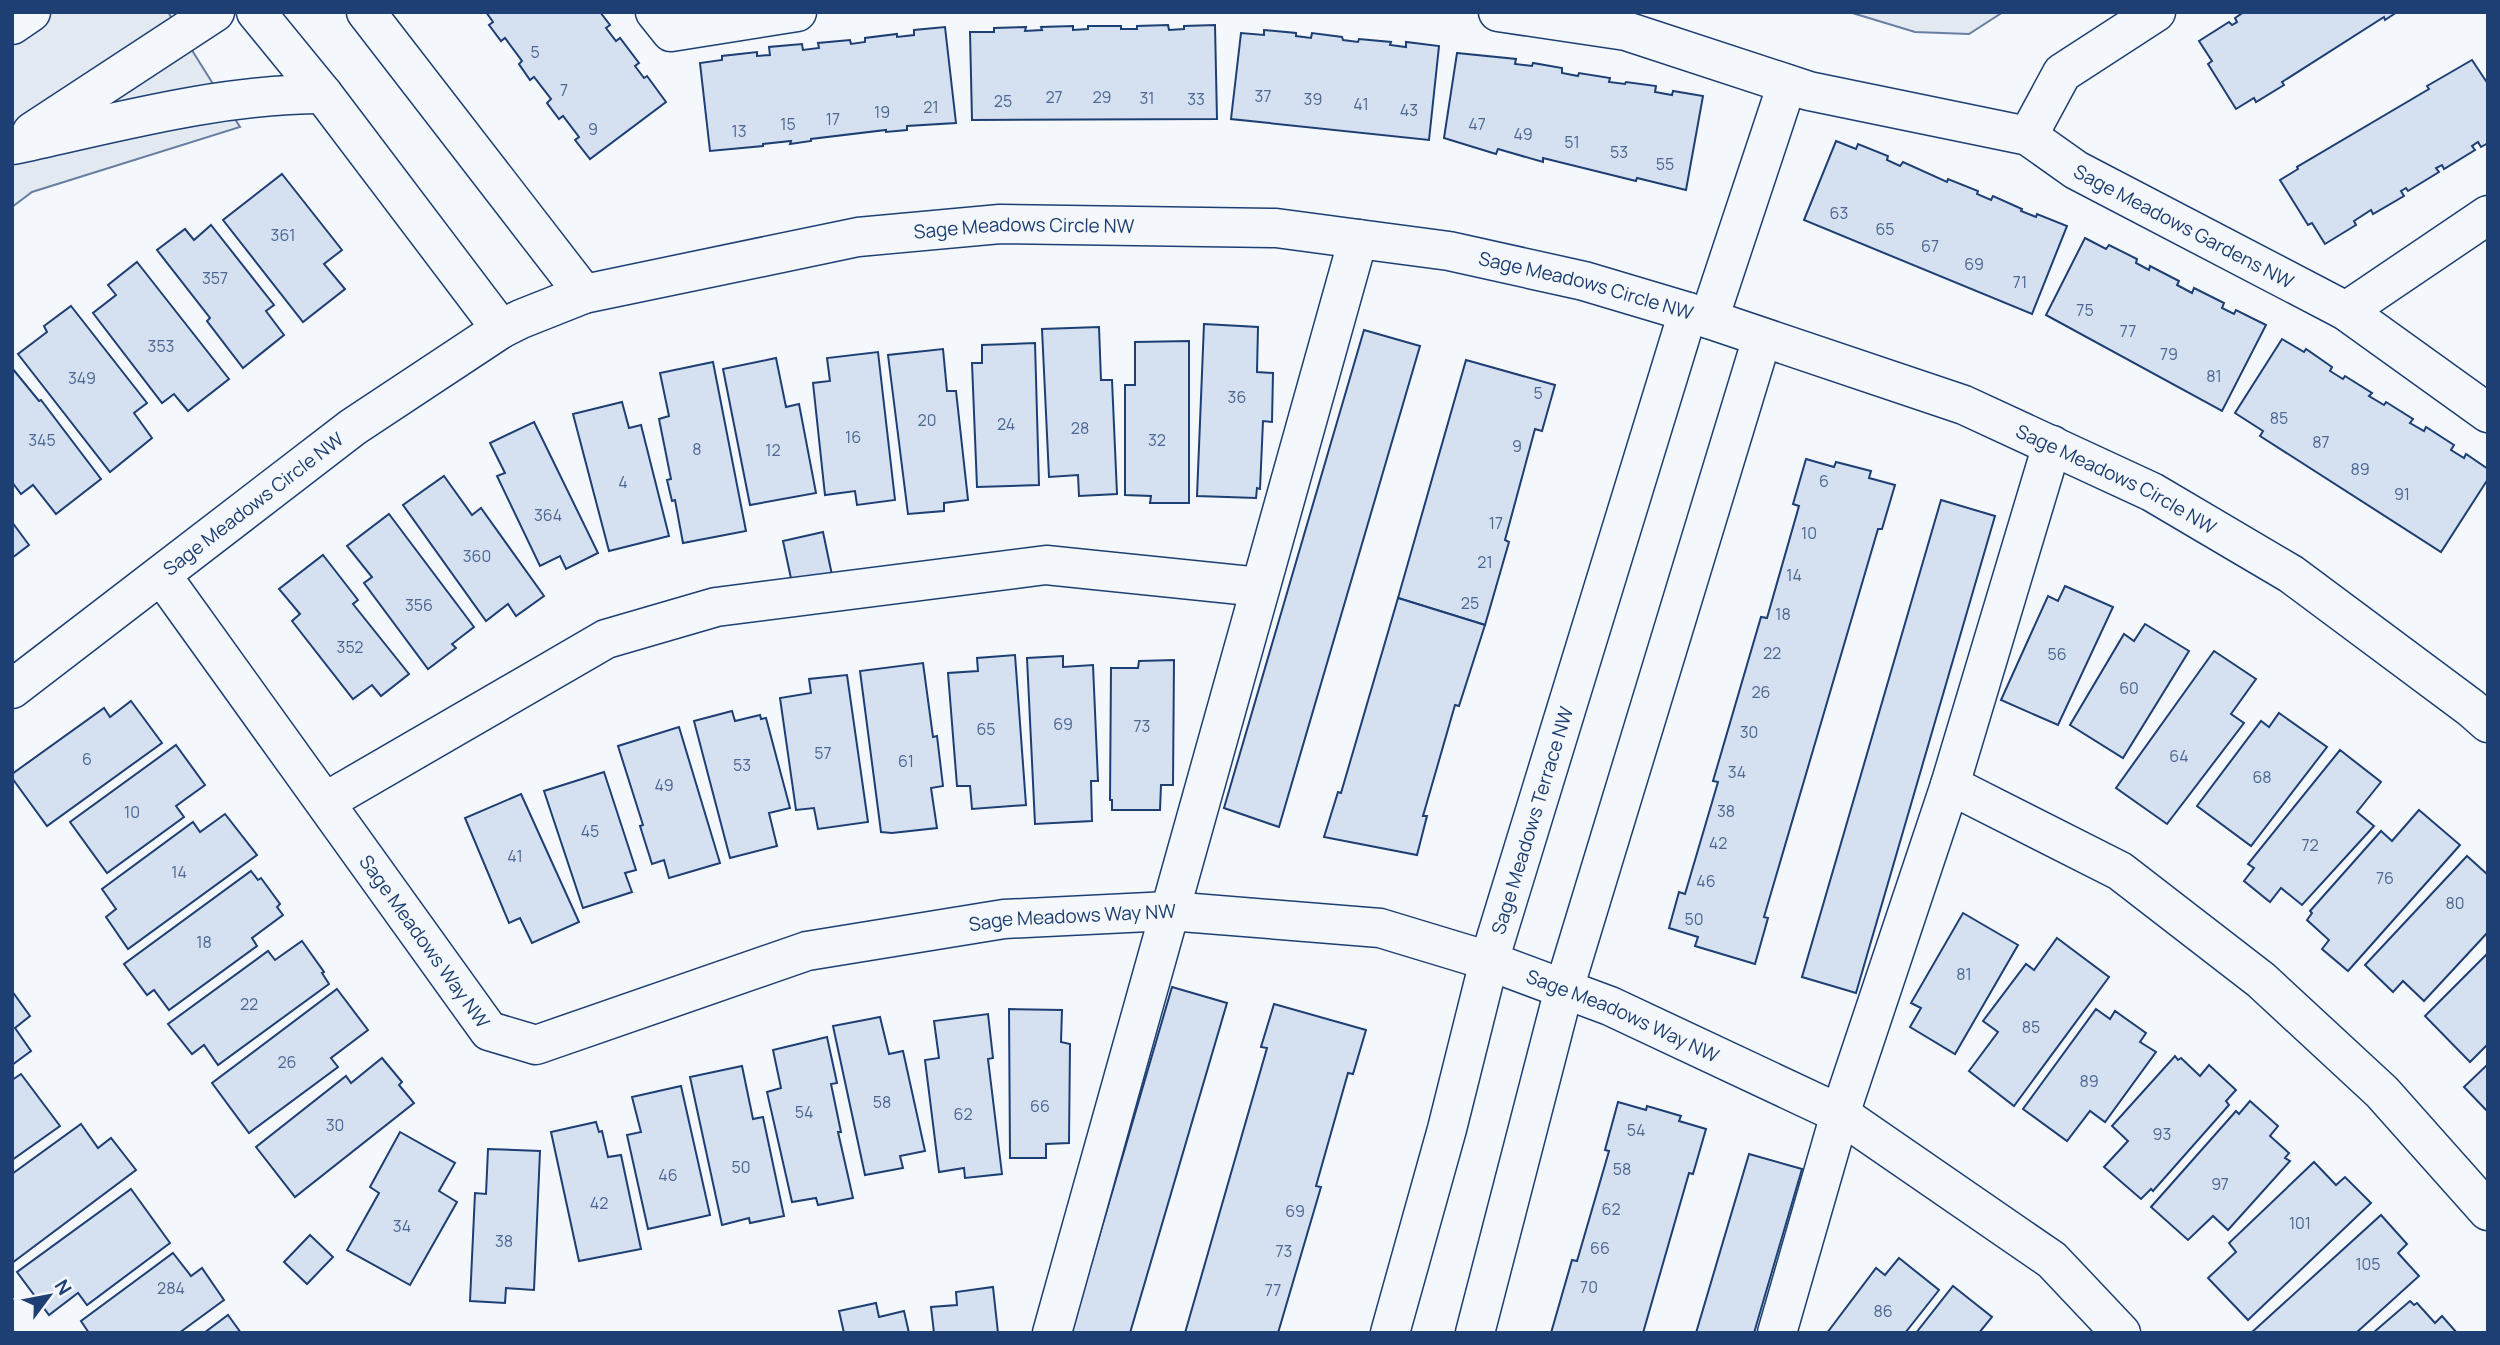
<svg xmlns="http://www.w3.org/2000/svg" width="2500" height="1345" font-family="Manrope,sans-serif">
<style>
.green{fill:#e3e9f0;stroke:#687fa3;stroke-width:2}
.building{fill:#d5e0f0;stroke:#1d3f73;stroke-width:2}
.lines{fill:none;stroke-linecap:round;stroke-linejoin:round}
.minor-casing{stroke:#1d3f73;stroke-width:41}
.major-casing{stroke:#1d3f73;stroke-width:41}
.minor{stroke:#f4f7fb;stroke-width:38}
.major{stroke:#f4f7fb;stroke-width:38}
.labels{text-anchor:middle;stroke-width:5;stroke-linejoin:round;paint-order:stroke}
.number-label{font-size:16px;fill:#4b6792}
.street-label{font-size:19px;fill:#1d3f73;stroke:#f4f7fb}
</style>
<rect width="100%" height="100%" fill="#f4f7fb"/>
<g class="green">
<polygon points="12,12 168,12 240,127 32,192 12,207"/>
<polygon points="1849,12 2003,12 1969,34 1915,32"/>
</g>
<g class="building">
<polygon points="486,12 600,12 610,25 606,28 616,41 620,38 639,63 635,66 644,78 647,76 666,102 590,159 575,140 579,137 563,116 559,119 547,103 551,99 534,77 530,80 519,64 522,61 505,38 501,41 489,25 493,22"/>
<polygon points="2244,12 2397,12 2385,20 2384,17 2282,82 2284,85 2256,102 2254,98 2236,109 2208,64 2212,61 2199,41 2229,22 2232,25 2237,22 2235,18"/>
<polygon points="1168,25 1169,30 1184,29 1184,26 1215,25 1217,119 972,120 970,32 994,32 994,28 1026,27 1025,31 1042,30 1041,27 1073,26 1073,30 1088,29 1088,26 1121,26 1121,29 1137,29 1137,26"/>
<polygon points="945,27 956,123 907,126 907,130 886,132 886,130 811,139 811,141 790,144 791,141 763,144 763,146 710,151 700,63 722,60 722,56 757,52 757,56 770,55 769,47 802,44 803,50 819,48 818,43 850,40 851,44 865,42 865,38 897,34 897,37 914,35 914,30"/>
<polygon points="1264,30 1296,33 1296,36 1311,38 1312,33 1342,37 1343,40 1358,42 1359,39 1391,42 1390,45 1406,47 1406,42 1439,46 1429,140 1231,119 1241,33 1264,35"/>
<polygon points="1457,53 1516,59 1515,64 1532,66 1533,63 1562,68 1562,73 1578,76 1579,73 1610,78 1609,82 1625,84 1626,82 1656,86 1655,92 1672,95 1673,91 1703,96 1686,190 1637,178 1636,181 1543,158 1543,162 1498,149 1496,154 1444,138"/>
<polygon points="2472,60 2488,84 2488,143 2481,147 2478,142 2472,146 2475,150 2444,169 2442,165 2436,168 2439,172 2408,191 2406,188 2401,191 2404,196 2373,214 2371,210 2354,221 2356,225 2325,244 2312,223 2308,225 2280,180 2298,169 2297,167 2429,89 2427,86"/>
<polygon points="1836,141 1856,149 1858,144 1888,156 1887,160 1900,166 1903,162 1947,182 1948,179 1978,191 1977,194 1991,200 1993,196 2022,209 2021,211 2036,217 2037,214 2067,226 2032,314 1804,220"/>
<polygon points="282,174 342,250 324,264 345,289 303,322 223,220"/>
<polygon points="211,225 274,305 266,311 284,335 243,368 207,321 210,318 157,250 185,229 194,240"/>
<polygon points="2085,238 2106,249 2109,245 2137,259 2136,263 2149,270 2150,266 2179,281 2177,285 2192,293 2194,288 2224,303 2222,308 2234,314 2236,310 2266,325 2222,411 2046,315"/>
<polygon points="137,262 229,379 188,411 174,394 162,403 93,313 116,295 108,285"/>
<polygon points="71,306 147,403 134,413 152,438 110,472 18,354 47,332 44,326"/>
<polygon points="1204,324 1258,327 1257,372 1273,373 1272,422 1263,421 1260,489 1257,488 1256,498 1197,496"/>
<polygon points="1099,327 1101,380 1112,380 1117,494 1079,496 1078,475 1049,477 1042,329"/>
<polygon points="1364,330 1420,346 1279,827 1224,808"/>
<polygon points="2282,339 2304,352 2306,349 2332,367 2330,371 2343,379 2345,376 2372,393 2369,396 2384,405 2386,402 2413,419 2410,423 2424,431 2426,427 2454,445 2451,450 2464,458 2466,454 2488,469 2488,479 2441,552 2260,436 2263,431 2235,413"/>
<polygon points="1189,341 1189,503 1150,503 1151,496 1125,495 1125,385 1135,385 1135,342"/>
<polygon points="1035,343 1039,485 977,487 972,363 982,363 982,345"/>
<polygon points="943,349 947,391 956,391 968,500 944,503 944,511 908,514 888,355"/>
<polygon points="878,352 895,500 857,505 855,491 825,495 813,383 830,381 827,358"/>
<polygon points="776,358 786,407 799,404 816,493 750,505 723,369"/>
<polygon points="1466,360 1555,385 1542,431 1535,429 1505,540 1509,542 1485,625 1398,598"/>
<polygon points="713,362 746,531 683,543 675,500 672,501 667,480 671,479 659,419 669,416 660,373"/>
<polygon points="12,368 39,401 41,400 101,479 56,514 33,485 21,494 12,482"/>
<polygon points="622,402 629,428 641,425 669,536 609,551 573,414"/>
<polygon points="534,422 598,553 566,569 560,556 540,566 497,476 505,473 490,443"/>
<polygon points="1806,459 1834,467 1836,462 1871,471 1869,478 1895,485 1882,529 1878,529 1764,917 1768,918 1755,964 1695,946 1698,937 1669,928 1679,892 1685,894 1718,782 1713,781 1761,617 1767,618 1799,506 1793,504"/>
<polygon points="444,476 472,515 481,508 544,596 516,616 508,604 486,621 403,505"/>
<polygon points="1941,500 1995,516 1856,993 1802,977"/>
<polygon points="389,514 474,627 452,644 456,648 428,669 364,583 372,577 347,546"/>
<polygon points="12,522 29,545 12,558"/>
<polygon points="823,532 832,575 792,583 783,541"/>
<polygon points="323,555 358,600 353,604 409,674 381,696 372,685 353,699 292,621 300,614 279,589"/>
<polygon points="2065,586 2113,607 2058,725 2001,700 2048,596 2058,601"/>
<polygon points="1398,598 1485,625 1459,706 1455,705 1423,816 1427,816 1417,855 1324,837 1338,792 1341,793"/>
<polygon points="2145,624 2189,651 2123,758 2070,725 2124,634 2134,641"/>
<polygon points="2214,651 2256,679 2231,714 2244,723 2167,824 2116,788"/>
<polygon points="1015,655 1026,805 972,809 970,786 957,786 948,673 978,671 977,658"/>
<polygon points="1063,656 1063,667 1093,665 1098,781 1091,781 1092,821 1035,824 1027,658"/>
<polygon points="1174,660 1173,785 1161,785 1160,810 1112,810 1112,800 1110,800 1111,668 1138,668 1139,661"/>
<polygon points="923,663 933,737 937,736 943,786 931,788 937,828 892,833 881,832 860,671"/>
<polygon points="847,675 868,822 818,829 814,808 796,810 780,698 811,693 809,679"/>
<polygon points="131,701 162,743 47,826 12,778 12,774 104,708 110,717"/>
<polygon points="732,711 735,721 760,715 761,719 766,718 790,808 769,813 777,846 730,858 694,721"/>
<polygon points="2279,713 2327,747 2251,846 2197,806 2261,721 2269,727"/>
<polygon points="679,727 720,863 669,878 664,860 652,864 640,826 643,825 618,746"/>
<polygon points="176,745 205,785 176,806 184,817 107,873 70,822"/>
<polygon points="2340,750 2381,782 2357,812 2374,826 2302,905 2281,888 2270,902 2244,881 2254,868 2248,864"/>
<polygon points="604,772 636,870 625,873 632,892 583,908 544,791"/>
<polygon points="521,794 579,922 532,943 520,918 509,923 465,818"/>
<polygon points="2419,810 2460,845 2348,971 2322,949 2329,940 2307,920 2312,913 2310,911 2381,831 2392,841"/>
<polygon points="225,814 257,855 128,949 106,917 116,909 102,889 193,822 200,832"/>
<polygon points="2467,856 2488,875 2488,932 2424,1001 2403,981 2393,992 2365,965"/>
<polygon points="251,871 258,880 261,878 280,904 277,907 283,915 252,938 257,946 169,1010 154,990 147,995 124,964"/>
<polygon points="1963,913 2018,945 1955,1054 1910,1027 1921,1008 1911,1003"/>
<polygon points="2057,938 2109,977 2014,1106 1969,1071 1998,1032 1983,1021 2026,964 2034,970"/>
<polygon points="302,941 324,972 322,973 329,984 218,1065 204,1045 192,1054 168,1024 268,951 275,960"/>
<polygon points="2488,953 2488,1044 2470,1062 2425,1016"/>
<polygon points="1172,987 1227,1003 1130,1333 1071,1333"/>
<polygon points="337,989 368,1030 331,1058 338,1067 249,1133 212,1083"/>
<polygon points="12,991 30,1016 15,1028 31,1051 12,1065"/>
<polygon points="1274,1004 1366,1030 1353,1074 1348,1073 1316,1186 1321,1187 1278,1333 1185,1333 1267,1048 1261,1047"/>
<polygon points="1009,1009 1062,1010 1061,1042 1070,1044 1069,1143 1046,1144 1046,1158 1010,1158"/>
<polygon points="2096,1009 2110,1019 2115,1011 2146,1033 2140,1042 2156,1052 2105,1122 2090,1111 2067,1141 2023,1109"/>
<polygon points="988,1014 993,1058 988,1059 1002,1174 965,1178 964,1168 939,1172 925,1060 939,1058 934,1021"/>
<polygon points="880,1017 889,1054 903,1051 925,1151 900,1156 903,1168 865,1175 833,1026"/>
<polygon points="827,1037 837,1083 831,1084 841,1132 838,1132 853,1198 818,1205 816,1198 792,1202 767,1092 781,1088 773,1050"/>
<polygon points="2175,1056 2178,1060 2181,1058 2200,1076 2209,1065 2236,1090 2226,1101 2229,1105 2153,1191 2151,1189 2141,1199 2104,1167 2128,1141 2112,1126"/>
<polygon points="382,1058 402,1082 399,1085 414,1103 295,1197 256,1147 346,1076 351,1083"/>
<polygon points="2488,1064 2488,1112 2464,1087"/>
<polygon points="742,1066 753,1119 763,1117 784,1216 750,1223 749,1218 722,1225 690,1077"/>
<polygon points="21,1074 60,1126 12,1160 12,1080"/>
<polygon points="681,1086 710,1215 648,1229 627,1135 641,1132 632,1097"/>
<polygon points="2250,1101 2278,1126 2270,1136 2289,1153 2285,1158 2290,1161 2228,1230 2213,1216 2188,1240 2151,1207 2236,1111 2239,1114"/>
<polygon points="1618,1102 1646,1110 1647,1106 1681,1116 1679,1121 1706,1129 1693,1174 1689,1173 1643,1333 1551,1333 1572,1260 1577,1261 1609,1151 1605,1150"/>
<polygon points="596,1122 599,1132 602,1131 608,1157 621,1155 641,1249 579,1261 551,1132"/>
<polygon points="81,1124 98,1148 111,1138 136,1170 12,1263 12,1174"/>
<polygon points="400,1132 455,1163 439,1191 457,1202 410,1285 347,1250 379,1193 370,1187"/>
<polygon points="488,1149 540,1151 534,1290 506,1288 505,1303 470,1301 475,1193 486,1194"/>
<polygon points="1749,1154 1802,1169 1754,1333 1696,1333"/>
<polygon points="2314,1162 2336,1185 2345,1177 2371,1203 2248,1320 2208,1278 2236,1252 2229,1243"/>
<polygon points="131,1189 170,1243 87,1305 78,1293 49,1315 17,1272"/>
<polygon points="2381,1215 2407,1244 2398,1253 2419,1276 2356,1333 2251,1333"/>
<polygon points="310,1235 333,1257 307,1284 284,1262"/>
<polygon points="173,1253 191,1276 202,1268 224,1300 179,1333 89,1333 81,1321"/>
<polygon points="1899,1258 1939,1290 1905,1333 1827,1333 1876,1268 1885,1275"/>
<polygon points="1953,1286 1992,1317 1979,1333 1916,1333"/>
<polygon points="993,1287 998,1333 934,1333 931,1307 957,1305 956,1292"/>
<polygon points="2410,1301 2414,1305 2417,1303 2435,1323 2442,1316 2457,1333 2373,1333"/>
<polygon points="876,1303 879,1317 904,1311 909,1333 844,1333 839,1311"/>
<polygon points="228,1315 241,1333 204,1333"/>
</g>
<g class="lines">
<defs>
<g id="minor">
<polyline points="256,12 323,94 501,329"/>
<polyline points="366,12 584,294"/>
<polyline points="655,12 671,32 797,12"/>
<path id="s1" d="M1498,12L1626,31L1809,91L2028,136L2076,170L2346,311L2488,413"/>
<polyline points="2028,136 2062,73 2156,12"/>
<polyline points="2346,311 2488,215"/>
<polyline points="1709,319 1787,84"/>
<path id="s2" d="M162,576L489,1031L536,1045L807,951L1004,919L1169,911L1380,928L1489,961L1610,1006L1840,1114L2052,1260L2121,1333"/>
<path id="s3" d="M12,689L353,427L501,329L521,319L584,294L858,237L1000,224L1276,228L1449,251L1584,281L1688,312L1964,405L2152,492L2291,574L2471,708L2488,723"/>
<polyline points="1950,785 2120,871 2261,980 2382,1092 2488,1211"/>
<polyline points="325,802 606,639 716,607 1046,565 1260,587"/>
<polyline points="1052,1333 1358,239"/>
<path id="s4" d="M1390,1333L1447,1129L1489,961L1688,312"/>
<polyline points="1475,1333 1564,989 1762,338"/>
<polyline points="1777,1333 1840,1114 1950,785 2052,445"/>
</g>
<g id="major">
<polyline points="12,25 31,12"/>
<polyline points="32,132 215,12"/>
<path d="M13,145C115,123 218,94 323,94"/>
</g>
</defs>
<use href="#minor" class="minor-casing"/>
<use href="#major" class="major-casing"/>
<use href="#minor" class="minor"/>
<use href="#major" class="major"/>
</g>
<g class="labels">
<g class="number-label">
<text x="535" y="58">5</text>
<text x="564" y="96">7</text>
<text x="1263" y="102">37</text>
<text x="1054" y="103">27</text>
<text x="1102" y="103">29</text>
<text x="1147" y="104">31</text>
<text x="1196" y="105">33</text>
<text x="1313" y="105">39</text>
<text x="1003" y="107">25</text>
<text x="1361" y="110">41</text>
<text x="931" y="113">21</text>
<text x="1409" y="116">43</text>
<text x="882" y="118">19</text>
<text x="833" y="125">17</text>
<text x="788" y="130">15</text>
<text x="1477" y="130">47</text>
<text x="593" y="135">9</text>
<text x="739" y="137">13</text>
<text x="1523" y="140">49</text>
<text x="1572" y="148">51</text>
<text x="1619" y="158">53</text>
<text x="1665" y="170">55</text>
<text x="1839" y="219">63</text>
<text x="1885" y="235">65</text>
<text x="283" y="241">361</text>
<text x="1930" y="252">67</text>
<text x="1974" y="270">69</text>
<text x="215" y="284">357</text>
<text x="2020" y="288">71</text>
<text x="2085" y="316">75</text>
<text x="2128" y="337">77</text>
<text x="161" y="352">353</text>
<text x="2169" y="360">79</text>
<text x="2214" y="382">81</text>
<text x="82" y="384">349</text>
<text x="1538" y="399">5</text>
<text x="1237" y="403">36</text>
<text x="2279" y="424">85</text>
<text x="927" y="426">20</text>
<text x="1006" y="430">24</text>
<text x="1080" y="434">28</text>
<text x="853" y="443">16</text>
<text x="42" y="446">345</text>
<text x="1157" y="446">32</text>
<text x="2321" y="448">87</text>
<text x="1517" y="452">9</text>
<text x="697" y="455">8</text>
<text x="773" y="456">12</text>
<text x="2360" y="475">89</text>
<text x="1824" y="487">6</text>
<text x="623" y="488">4</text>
<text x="2402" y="500">91</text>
<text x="548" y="521">364</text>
<text x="1496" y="529">17</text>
<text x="1809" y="539">10</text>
<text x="477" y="562">360</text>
<text x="1485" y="568">21</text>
<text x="1794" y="581">14</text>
<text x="1470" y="609">25</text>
<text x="419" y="611">356</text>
<text x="1783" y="620">18</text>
<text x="350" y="653">352</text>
<text x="1772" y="659">22</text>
<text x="2057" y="660">56</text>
<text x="2129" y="694">60</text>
<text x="1761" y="698">26</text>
<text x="1063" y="730">69</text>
<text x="1142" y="732">73</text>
<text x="986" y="735">65</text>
<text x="1749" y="738">30</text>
<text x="823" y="759">57</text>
<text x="2179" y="762">64</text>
<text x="87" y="765">6</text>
<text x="906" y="767">61</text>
<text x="742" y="771">53</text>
<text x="1737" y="778">34</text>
<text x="2262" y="783">68</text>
<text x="664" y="791">49</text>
<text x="1726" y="817">38</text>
<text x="132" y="818">10</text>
<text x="590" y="837">45</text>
<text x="1718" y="849">42</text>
<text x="2310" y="851">72</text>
<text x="515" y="862">41</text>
<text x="179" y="878">14</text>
<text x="2385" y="884">76</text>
<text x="1706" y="887">46</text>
<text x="2455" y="909">80</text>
<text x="1694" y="925">50</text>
<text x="204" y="948">18</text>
<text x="1964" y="980">81</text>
<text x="249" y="1010">22</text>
<text x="2031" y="1033">85</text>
<text x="287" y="1068">26</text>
<text x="2089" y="1087">89</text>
<text x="882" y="1108">58</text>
<text x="1040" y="1112">66</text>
<text x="804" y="1118">54</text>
<text x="963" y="1120">62</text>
<text x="335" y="1131">30</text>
<text x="1636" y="1136">54</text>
<text x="2162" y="1140">93</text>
<text x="741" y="1173">50</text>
<text x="1622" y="1175">58</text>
<text x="668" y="1181">46</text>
<text x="2220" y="1190">97</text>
<text x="599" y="1209">42</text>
<text x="1611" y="1215">62</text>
<text x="1295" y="1217">69</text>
<text x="2300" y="1229">101</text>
<text x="402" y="1232">34</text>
<text x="504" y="1247">38</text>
<text x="1600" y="1254">66</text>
<text x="1284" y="1257">73</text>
<text x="2368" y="1270">105</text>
<text x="1589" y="1293">70</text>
<text x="171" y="1294">284</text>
<text x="1273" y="1296">77</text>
<text x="1883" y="1317">86</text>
</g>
<g class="street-label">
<text dy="7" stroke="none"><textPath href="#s1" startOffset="726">Sage Meadows Gardens NW</textPath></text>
<text dy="7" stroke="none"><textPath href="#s3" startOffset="1144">Sage Meadows Circle NW</textPath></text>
<text dy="7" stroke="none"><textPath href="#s3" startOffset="1712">Sage Meadows Circle NW</textPath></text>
<text dy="7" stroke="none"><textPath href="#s3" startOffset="2278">Sage Meadows Circle NW</textPath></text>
<text dy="7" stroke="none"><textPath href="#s3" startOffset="304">Sage Meadows Circle NW</textPath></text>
<text dy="7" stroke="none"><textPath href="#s4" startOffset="532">Sage Meadows Terrace NW</textPath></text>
<text dy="7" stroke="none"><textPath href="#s2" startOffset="1164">Sage Meadows Way NW</textPath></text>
<text dy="7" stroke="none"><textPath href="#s2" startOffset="450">Sage Meadows Way NW</textPath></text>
<text dy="7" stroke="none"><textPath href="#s2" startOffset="1731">Sage Meadows Way NW</textPath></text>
</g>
</g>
<rect width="2500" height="1345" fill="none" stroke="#1d3f73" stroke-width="28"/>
<g transform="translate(49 1296) rotate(58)" stroke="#f4f7fb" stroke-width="5" paint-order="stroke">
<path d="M0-5L12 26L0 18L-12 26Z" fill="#1d3f73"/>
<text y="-10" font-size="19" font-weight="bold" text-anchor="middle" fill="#1d3f73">N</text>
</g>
</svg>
